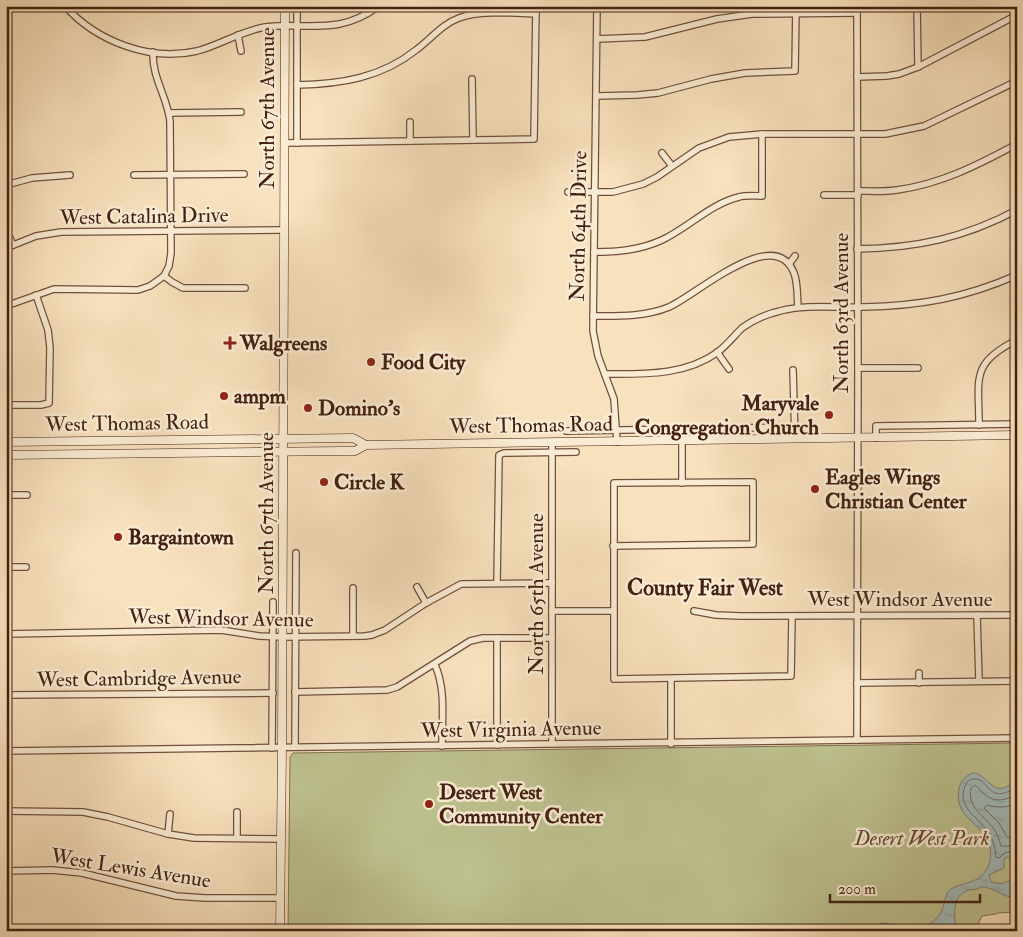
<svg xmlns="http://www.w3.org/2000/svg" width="1023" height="937" font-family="'IM FELL Double Pica',serif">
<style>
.park{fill:#bec290;stroke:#807151}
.water{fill:url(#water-ripples);stroke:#7c7d77;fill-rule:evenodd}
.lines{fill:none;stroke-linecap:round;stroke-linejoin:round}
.shore{stroke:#726e66;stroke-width:1}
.street-casing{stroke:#70503d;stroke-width:8}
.secondary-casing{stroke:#432012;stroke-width:9}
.street{stroke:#faecd4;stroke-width:5.5}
.secondary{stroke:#faecd4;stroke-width:8}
.poi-dot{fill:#8f2418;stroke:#faecd4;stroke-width:2}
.labels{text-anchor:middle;stroke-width:5;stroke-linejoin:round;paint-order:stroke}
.street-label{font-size:21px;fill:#432012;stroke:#faecd4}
.poi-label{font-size:21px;font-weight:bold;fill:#432012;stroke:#faecd4;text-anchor:start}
.park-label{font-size:21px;font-style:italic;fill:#624832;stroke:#faecd4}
.neighbourhood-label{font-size:22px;font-weight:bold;fill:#432012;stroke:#faecd4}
</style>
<defs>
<pattern id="water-ripples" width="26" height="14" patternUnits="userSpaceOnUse" patternTransform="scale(1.25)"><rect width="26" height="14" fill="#a2bbbb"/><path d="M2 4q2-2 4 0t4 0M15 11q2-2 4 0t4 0" fill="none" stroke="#8da0a0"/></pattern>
</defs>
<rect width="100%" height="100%" fill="#f8e1bd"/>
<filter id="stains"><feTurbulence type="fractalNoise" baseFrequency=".004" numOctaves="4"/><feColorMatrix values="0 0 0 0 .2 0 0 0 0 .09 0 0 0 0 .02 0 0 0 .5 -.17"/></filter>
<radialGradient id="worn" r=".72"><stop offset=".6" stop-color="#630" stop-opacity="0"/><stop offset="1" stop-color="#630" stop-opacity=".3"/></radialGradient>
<g class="park">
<polygon points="507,6 531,6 531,9 526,10 507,10"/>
<polygon points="1017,743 1017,912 997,913 996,914 982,916 979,922 978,931 288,931 290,757 293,753"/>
</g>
<g class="water">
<path d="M973,773C987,774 991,794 1006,787C1010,786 1013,782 1017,781V897C1002,898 999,890 988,888C982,886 981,887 977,889C973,890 972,889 969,890C951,895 954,917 957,931H916C928,925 939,921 943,907C945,901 945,897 948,892C958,881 977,886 986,870C992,861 992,849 987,840C978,821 954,816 959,789C961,780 965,776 973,773ZM1007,857C1021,860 1016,881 1003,883C999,884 995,883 991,882L989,875L1004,868V859Z"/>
<polygon points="882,923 893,924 915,931 872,931"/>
</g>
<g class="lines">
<g class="shore">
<path d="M1017,786C988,808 989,777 974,779C969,779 967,782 965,786C956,809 981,818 990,835C994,842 995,849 996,857L999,858L1005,853L1009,852L1017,856"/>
<path d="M1017,794C1006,801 993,803 983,793C980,790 978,787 975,785L971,788C967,808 983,814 993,828C997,833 999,839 1001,846H1012L1017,848"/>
<path d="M1017,803C1007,808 997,808 987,805L984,808L999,823L1007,837L1017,839"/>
</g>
<defs>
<g id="street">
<path d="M65,6C96,41 150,62 197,51C220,45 241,31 265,27C309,22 338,36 379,6"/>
<polyline points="297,6 297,143"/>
<polyline points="597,6 593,331 598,356 614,399 617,442"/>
<polyline points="857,6 858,368 857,740"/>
<polyline points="917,6 918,67"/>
<polyline points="238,35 241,51"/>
<polyline points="597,39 645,37 717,19 752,14 857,13"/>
<path d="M153,52C152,78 167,96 170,121L171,253L169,266L164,276"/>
<polyline points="857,77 887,76 899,74 918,67 1017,15"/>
<polyline points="472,79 473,140"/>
<path d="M297,85C341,84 381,78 416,50C430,40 442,24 459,18C480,10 513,13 536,14"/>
<polyline points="597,96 637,95 658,93 711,79 745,73 795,71 796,6"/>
<polyline points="169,113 241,112"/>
<polyline points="410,122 410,141"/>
<polyline points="284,143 534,139 536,6"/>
<polyline points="662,153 672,166"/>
<polyline points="134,175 244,174"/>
<polyline points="6,185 32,178 70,175"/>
<path d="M858,191C870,191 884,192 897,190C941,184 978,165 1017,144"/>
<polyline points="568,192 613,192 643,184 657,177 699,148 729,137 762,134 885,134 924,126 1017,81"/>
<polyline points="824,195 858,195"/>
<polyline points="6,229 13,245"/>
<polyline points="6,248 36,236 61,232 284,230"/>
<path d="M857,249C917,248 964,238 1017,210"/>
<path d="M594,252C618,252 640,250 662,240C688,228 710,204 739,197C746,195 754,196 762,196V134"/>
<polyline points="789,264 795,256"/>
<polyline points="6,306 54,289 138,290 150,286 164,276 172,282 183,288 245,288"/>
<path d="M593,316C618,316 645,317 669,307C695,296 775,223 794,273C798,283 797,296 798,307"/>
<polyline points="717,352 729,369"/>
<polyline points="858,368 918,368"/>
<polyline points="793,370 795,439"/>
<path d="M605,374C643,374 685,376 718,352C727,345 734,336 742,328C753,320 767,314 780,311C807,304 835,308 863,307C919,306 965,298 1017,275"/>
<polyline points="6,405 41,405 49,403 50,348 48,330 36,295"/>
<path d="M979,425C979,379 970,363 1017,340"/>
<polyline points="566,431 794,427"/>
<polyline points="876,438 876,426 1017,424"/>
<polyline points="682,441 682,483"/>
<polyline points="552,443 552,744"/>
<polyline points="6,495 27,495"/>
<polyline points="613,546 753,544 753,482 614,483 614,679 791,676 792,616"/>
<polyline points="6,567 26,567"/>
<polyline points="497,583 499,455 504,453 576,452"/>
<polyline points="417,587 426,603"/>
<polyline points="353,588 353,636"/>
<polyline points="552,611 613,611"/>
<polyline points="694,611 716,615 740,616 1017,615"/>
<polyline points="977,615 979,681"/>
<polyline points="6,634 221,630 259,636 283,637 365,636 372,635 385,630 426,603 461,584 552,583"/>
<polyline points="497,638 497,745"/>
<path d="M435,665C446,689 442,719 442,746"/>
<polyline points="919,673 919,683"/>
<polyline points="671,679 671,744"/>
<polyline points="857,683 1017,681"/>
<polyline points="295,692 387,690 397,687 470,641 483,638 552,638"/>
<polyline points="6,695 273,693"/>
<polyline points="295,747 296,553"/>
<polyline points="272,748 273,602"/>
<polyline points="6,751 1017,738"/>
<polyline points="6,811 83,812 108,817 168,834 194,838 281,839"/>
<polyline points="237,812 237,838"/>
<polyline points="168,834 170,814"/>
<polyline points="6,871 52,870 82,873 176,896 205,898 280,898"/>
</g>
<g id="secondary">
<polyline points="6,442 353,438 366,445"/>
<polyline points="6,455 341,451 355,451 366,445 1017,435"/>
<polyline points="280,931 282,748 285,6"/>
</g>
</defs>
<use href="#street" class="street-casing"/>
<use href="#secondary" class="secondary-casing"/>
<use href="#street" class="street"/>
<use href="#secondary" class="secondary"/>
</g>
<g class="poi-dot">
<path d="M227.5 335.5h5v5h5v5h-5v5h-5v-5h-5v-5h5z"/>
<circle cx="371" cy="362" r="5"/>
<circle cx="224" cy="396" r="5"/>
<circle cx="308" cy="408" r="5"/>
<circle cx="829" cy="415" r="5"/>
<circle cx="324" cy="482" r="5"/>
<circle cx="815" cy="489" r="5"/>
<circle cx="118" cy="537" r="5"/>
<circle cx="429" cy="804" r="5"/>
</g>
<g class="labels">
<g class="street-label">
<text transform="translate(267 108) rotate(-90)" y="7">North 67th Avenue</text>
<text transform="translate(144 216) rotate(-1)" y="7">West Catalina Drive</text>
<text transform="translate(578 226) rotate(-89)" y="7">North 64th Drive</text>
<text transform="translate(841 313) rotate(-90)" y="7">North 63rd Avenue</text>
<text transform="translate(127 423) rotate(-1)" y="7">West Thomas Road</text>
<text transform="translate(531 425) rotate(-1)" y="7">West Thomas Road</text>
<text transform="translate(266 513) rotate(-90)" y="7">North 67th Avenue</text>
<text transform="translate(536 594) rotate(-90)" y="7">North 65th Avenue</text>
<text x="900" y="606">West Windsor Avenue</text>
<text transform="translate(221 618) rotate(1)" y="7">West Windsor Avenue</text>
<text transform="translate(139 678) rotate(-1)" y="7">West Cambridge Avenue</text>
<text transform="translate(511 729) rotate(-1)" y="7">West Virginia Avenue</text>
<text transform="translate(131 868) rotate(9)" y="7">West Lewis Avenue</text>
</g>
<g class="poi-label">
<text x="240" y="350">Walgreens</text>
<text x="381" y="369">Food City</text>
<text x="234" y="403">ampm</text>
<text x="819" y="410" text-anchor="end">Maryvale<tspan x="819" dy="24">Congregation Church</tspan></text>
<text x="318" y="415">Domino's</text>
<text x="825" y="484">Eagles Wings<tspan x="825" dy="24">Christian Center</tspan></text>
<text x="334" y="489">Circle K</text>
<text x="128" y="544">Bargaintown</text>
<text x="439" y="799">Desert West<tspan x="439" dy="24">Community Center</tspan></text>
</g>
<g class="park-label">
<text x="922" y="845">Desert West Park</text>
</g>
<g class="neighbourhood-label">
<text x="705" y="595">County Fair West</text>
</g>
</g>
<rect width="1023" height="937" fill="none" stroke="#f8e1bd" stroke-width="25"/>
<rect x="8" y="8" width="1008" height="922" fill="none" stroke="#432012" stroke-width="2.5"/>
<rect x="12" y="12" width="998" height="912" fill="none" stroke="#432012"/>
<path d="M830 894v8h150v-8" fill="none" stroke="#432012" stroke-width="2.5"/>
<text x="838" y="894" font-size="15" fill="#432012" stroke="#faecd4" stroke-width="4" paint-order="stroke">200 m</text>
<rect width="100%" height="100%" filter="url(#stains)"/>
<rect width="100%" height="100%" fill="url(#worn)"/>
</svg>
